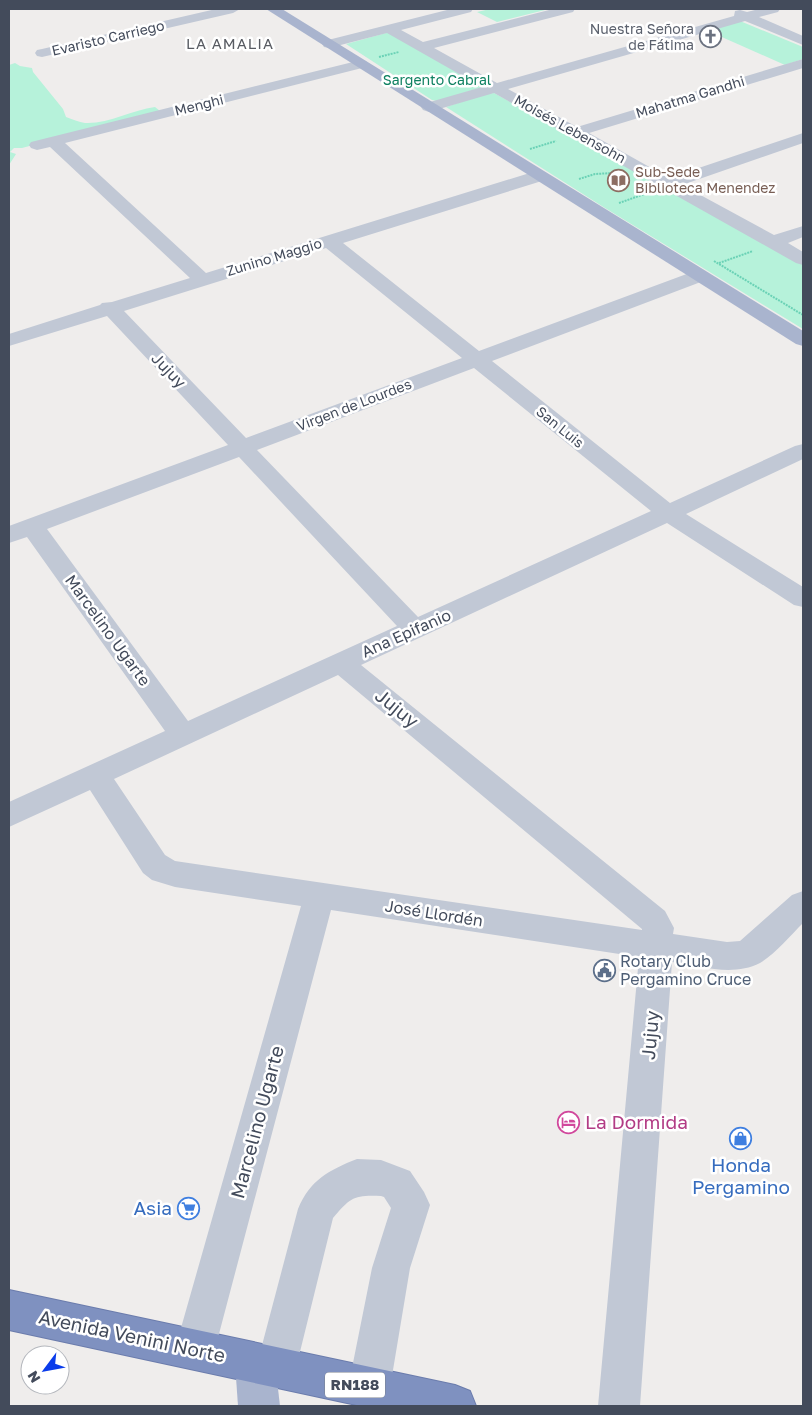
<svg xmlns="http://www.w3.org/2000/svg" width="812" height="1415" font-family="'Golos Text',sans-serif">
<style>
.green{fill:#b6f2da}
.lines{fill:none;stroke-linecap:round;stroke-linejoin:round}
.highway-casing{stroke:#6b7cac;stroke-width:2}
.path{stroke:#6bd2b6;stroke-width:2;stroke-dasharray:2 1;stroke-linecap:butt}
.minor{fill:#c1c8d5;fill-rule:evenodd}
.major{fill:#a9b4ce;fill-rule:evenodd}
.highway{fill:#7f91c0;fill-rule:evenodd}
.labels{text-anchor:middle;stroke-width:5;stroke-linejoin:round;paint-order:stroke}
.far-worship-label{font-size:14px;fill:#5b616d;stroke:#fff;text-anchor:end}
.far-street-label{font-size:14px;fill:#434b5b;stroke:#fff}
.far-park-label{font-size:14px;fill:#0f8161;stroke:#fff}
.far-education-label{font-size:14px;fill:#785e54;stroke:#fff;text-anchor:start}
.far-neighbourhood-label{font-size:15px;letter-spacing:1px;fill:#585b62;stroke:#fff}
.shield{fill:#fff;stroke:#7b818c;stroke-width:1}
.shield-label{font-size:15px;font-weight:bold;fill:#434b5b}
.street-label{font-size:16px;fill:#434b5b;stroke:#fff}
.service-label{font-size:16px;fill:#4e5e75;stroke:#fff;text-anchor:start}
.near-street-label{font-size:19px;fill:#434b5b;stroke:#fff}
.near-hotel-label{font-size:19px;fill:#b23c85;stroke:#fff;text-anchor:start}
.near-shop-label{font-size:19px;fill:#366cbe;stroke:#fff}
</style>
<rect width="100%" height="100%" fill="#efedec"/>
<g class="green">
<polygon points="490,9 549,9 497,22 477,12"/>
<polygon points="740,21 803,47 803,59 785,65 706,30"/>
<polygon points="386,33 389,33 483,87 437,101 432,100 346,44"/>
<path d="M15,63L20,66L32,68L33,72L63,109L66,117C72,119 79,122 85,123C109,124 132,110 155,107L160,111L22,148H14L10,152L16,154L9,165V65Z"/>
<polygon points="494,93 803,264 803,329 605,208 446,107 485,94"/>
</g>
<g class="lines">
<defs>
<polygon id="highway" points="9,1290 455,1385 470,1391 476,1406 361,1406 9,1330"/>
</defs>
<use href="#highway" class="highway-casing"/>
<g class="path">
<polyline points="379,57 399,52"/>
<polyline points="423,83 443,78"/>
<polyline points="530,149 556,141"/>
<polyline points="579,179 595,174 613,173"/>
<polyline points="619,203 650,192"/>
<polyline points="714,261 803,315"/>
<polyline points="719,263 753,251"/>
</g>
<g class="minor">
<polygon points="216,9 240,9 233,13 42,57 37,56 35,53 37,50 42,49"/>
<polygon points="451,9 473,9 471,12 401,30 423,42 553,9 575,9 573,12 434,48 497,83 734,16 735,11 740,10 747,12 759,9 780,9 778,12 759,17 803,36 803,45 745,21 508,89 577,127 803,59 803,68 589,133 669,178 803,133 803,143 682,185 774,235 803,226 803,237 788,243 803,252 803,265 796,263 494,93 429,112 423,110 421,107 423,104 482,87 387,33 329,48 324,47 322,44 324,41"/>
<path d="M361,60L366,61L368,64L366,67L65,143L206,273L533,172H545L547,176L545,180L343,243L479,351L692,272L699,270L706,272L708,276L706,280L492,361L670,503L795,446L803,444V459L686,514L803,587V607L794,605L667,523L361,665L665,911L674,928L673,934L727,942L740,941L792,895L803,891V923C791,935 774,955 760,963C733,977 700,966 672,962L640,1406H598L639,957L331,910L215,1349L209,1363L195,1369L181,1363L175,1349L301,906L175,887L152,880L143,873L90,790L9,827V802L165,731L27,537L9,543V526L228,445L107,316L9,346V334L100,305L102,303L112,302L190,278L50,147L37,150L31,148L29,145L31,142ZM326,248L462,358L246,438L124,311ZM474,368L651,511L418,617L257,450ZM239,457L397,626L188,721L47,529ZM338,675L642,929V930L175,861L165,855L114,779Z"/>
<path d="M357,1159L381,1160L410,1171L424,1192L430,1205L410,1268L390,1388L383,1402C373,1407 365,1407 355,1402L348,1388L372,1268L391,1208L384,1197L381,1196C354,1195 351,1197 333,1218L296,1368L290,1382L276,1388L262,1382L256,1368L298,1209C310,1180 329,1170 357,1159Z"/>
</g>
<g class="major">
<polygon points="266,9 282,9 803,331 803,346 796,344"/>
<polygon points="255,1343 269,1349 275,1363 280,1406 238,1406 235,1363 241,1349"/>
</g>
<use href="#highway" class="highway"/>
</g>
<defs>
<symbol id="church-ring" viewBox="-11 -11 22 22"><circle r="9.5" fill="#fff" stroke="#6b7280" stroke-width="1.5"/><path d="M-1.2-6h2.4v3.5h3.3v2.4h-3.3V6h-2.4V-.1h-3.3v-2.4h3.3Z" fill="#6b7280"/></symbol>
<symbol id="library-ring" viewBox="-11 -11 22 22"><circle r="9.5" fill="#fff" stroke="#8d6e63" stroke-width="1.5"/><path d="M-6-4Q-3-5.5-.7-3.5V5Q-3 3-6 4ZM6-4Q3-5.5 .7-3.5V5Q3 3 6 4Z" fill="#8d6e63"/></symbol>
<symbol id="civic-ring" viewBox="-11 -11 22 22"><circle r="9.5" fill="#fff" stroke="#5c6f8a" stroke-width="1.5"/><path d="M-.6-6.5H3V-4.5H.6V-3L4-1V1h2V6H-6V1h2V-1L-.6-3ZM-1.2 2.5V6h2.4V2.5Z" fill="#5c6f8a"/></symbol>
<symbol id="hotel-ring" viewBox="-11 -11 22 22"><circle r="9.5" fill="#fff" stroke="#d1479c" stroke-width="1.5"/><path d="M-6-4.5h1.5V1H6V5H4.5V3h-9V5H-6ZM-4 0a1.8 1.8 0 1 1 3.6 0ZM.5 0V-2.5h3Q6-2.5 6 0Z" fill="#d1479c"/></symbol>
<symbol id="shop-ring" viewBox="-11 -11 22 22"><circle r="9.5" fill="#fff" stroke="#3f7fe0" stroke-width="1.5"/><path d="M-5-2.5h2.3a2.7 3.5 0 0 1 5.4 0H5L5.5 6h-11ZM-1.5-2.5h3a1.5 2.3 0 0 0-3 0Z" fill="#3f7fe0"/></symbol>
<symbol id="supermarket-ring" viewBox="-11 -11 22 22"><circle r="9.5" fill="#fff" stroke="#3f7fe0" stroke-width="1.5"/><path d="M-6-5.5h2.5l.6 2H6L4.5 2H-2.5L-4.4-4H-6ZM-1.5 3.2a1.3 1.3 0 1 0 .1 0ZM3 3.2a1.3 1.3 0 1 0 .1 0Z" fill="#3f7fe0"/></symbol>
</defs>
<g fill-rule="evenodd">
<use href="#church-ring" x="698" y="24" width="25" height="25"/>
<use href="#library-ring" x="606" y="168" width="25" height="25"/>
<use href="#civic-ring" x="592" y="958" width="25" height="25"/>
<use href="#hotel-ring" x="556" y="1110" width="25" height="25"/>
<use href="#shop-ring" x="728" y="1126" width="25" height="25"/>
<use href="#supermarket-ring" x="176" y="1196" width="25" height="25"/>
</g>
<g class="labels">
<g class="far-worship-label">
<text x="694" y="34">Nuestra Señora<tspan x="694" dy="16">de Fátima</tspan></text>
</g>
<g class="far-street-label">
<text transform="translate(108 38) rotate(-13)" y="5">Evaristo Carriego</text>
<text transform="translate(690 97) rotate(-17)" y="5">Mahatma Gandhi</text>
<text transform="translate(199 105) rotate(-14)" y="5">Menghi</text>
<text transform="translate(570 129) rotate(29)" y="5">Moisés Lebensohn</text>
<text transform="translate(274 257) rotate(-17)" y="5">Zunino Maggio</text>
<text transform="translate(354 405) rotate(-21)" y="5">Virgen de Lourdes</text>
<text transform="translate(560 427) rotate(39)" y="5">San Luis</text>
</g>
<g class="far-park-label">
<text x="437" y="85">Sargento Cabral</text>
</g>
<g class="far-education-label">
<text x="635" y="177">Sub-Sede<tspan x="635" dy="16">Biblioteca Menendez</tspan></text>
</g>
<g class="far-neighbourhood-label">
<text x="230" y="49">LA AMALIA</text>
</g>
<rect class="shield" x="325" y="1372.5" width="60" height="25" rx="4"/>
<g class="shield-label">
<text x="355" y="1390">RN188</text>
</g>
<g class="street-label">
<text transform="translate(169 370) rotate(46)" y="6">Jujuy</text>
<text transform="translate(108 630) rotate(54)" y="6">Marcelino Ugarte</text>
<text transform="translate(406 633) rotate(-24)" y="6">Ana Epifanio</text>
<text transform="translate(434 913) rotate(9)" y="6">José Llordén</text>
</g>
<g class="service-label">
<text x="620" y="967">Rotary Club<tspan x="620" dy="18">Pergamino Cruce</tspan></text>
</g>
<g class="near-street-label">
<text transform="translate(397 708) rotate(39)" y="7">Jujuy</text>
<text transform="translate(650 1035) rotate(-85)" y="7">Jujuy</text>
<text transform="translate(257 1122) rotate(-75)" y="7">Marcelino Ugarte</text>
<text transform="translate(132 1336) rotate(12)" y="7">Avenida Venini Norte</text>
</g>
<g class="near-hotel-label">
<text x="585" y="1129">La Dormida</text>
</g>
<g class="near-shop-label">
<text x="741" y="1172">Honda<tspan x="741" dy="22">Pergamino</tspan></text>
<text x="172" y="1215" text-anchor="end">Asia</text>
</g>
</g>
<rect width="812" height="1415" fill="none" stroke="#434b5b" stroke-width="20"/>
<g transform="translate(45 1370) rotate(238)"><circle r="24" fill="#ffffff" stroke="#b4b7bd"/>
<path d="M0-4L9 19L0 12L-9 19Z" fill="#0b3ceb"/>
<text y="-8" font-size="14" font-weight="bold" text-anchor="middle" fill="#434b5b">N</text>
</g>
</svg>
